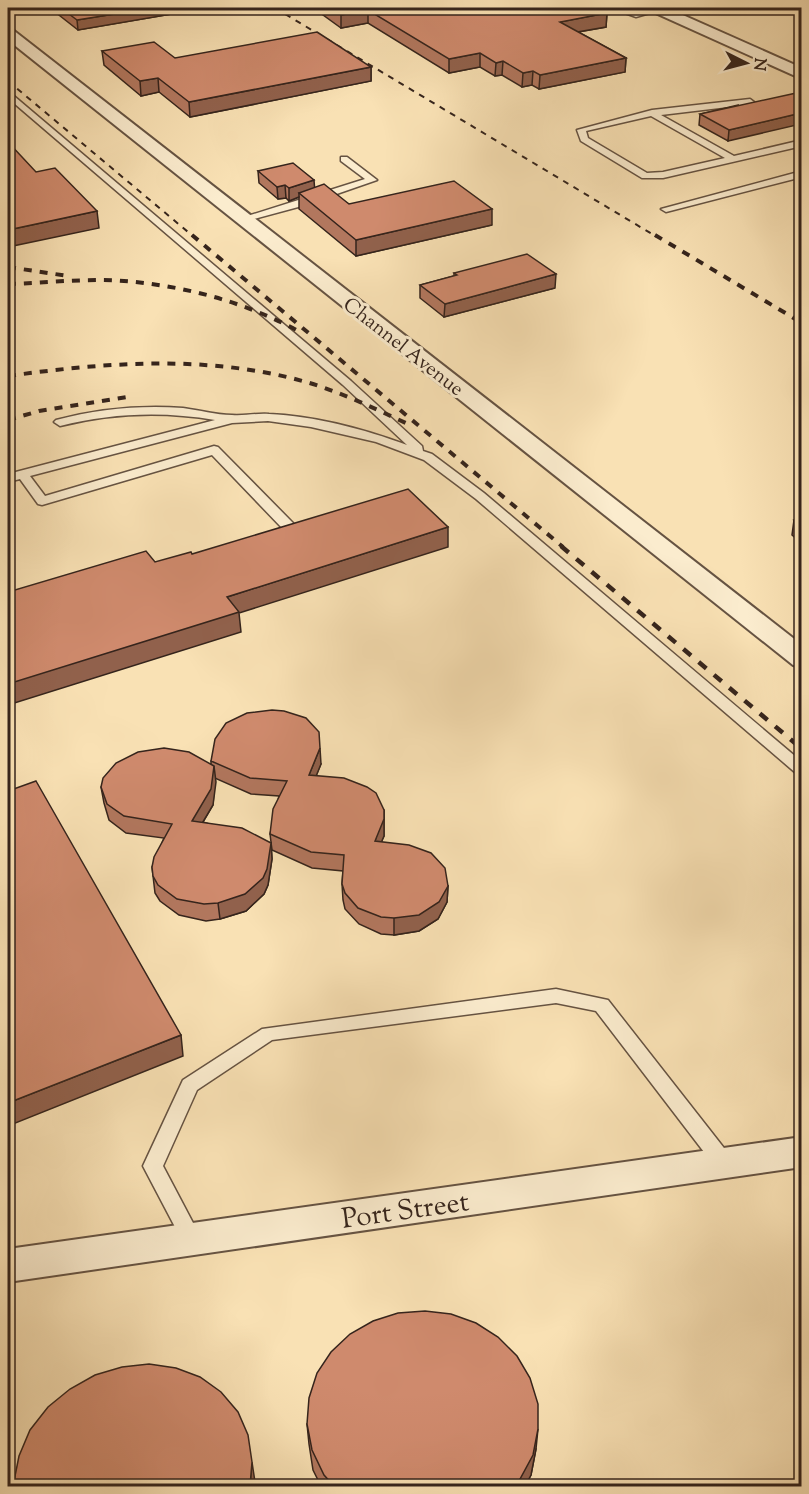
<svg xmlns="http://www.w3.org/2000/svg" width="809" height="1494" font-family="'Sorts Mill Goudy',serif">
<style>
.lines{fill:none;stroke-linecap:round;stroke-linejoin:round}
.lane-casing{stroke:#665342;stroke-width:3}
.street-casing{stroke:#665342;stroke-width:4}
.lane{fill:#fbecce;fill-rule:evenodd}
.street{fill:#fbecce;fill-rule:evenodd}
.rail-far2{stroke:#35241c;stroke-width:2;stroke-dasharray:6 6;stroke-linecap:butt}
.rail-far1{stroke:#35241c;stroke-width:4;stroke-dasharray:8 8;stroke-linecap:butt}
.rail{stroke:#35241c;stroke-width:4.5;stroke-dasharray:10 10;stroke-linecap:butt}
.wall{fill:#b2775e;stroke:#35241c;stroke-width:1.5}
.shaded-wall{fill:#91614c;stroke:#35241c;stroke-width:1.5}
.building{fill:#cf8a6d;stroke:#35241c;stroke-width:1.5}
.labels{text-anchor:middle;stroke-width:6;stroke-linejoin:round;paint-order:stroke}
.far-street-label{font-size:20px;fill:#35241c;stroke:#fbecce}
.near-street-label{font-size:28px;fill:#35241c;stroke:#fbecce}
</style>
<rect width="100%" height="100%" fill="#f9e1b4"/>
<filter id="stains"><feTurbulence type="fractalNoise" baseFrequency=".00333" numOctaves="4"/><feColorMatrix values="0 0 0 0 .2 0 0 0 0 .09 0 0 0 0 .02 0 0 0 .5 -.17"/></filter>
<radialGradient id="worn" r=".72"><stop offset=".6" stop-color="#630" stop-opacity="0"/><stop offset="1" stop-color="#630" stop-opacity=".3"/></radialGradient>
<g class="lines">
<defs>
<g id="lane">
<path d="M611,8C620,7 626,11 635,12C645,13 654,6 664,9L636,17Z"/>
<path d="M8,91L351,381L422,446L423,451L432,454L484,493L802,762V775L797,774L476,499L424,460L376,442L311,427L268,421L232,423L30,476L45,496L214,446L218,447L293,523L294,526L293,529H283L212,455L42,505L38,504L20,479L8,482V474L215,420C163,411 111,413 60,426L54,422L56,420C98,409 139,405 183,408C199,410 216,415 232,415C244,416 257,413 269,414C314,416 364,429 407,445L343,385L8,98Z"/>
<path d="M750,99L754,102L753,104L661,115L734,156L802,140V146L663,178H642L581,141L577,130L652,110ZM651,116L725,158L663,172L647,173L588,138L586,131Z"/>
<polygon points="341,157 347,157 377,180 302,206 243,222 238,219 365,179 341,161"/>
<polygon points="802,171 802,177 666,212 661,209"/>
<polygon points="556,989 608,1000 731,1157 734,1163 731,1169 724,1171 717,1169 596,1011 556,1003 272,1040 197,1090 163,1166 202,1240 199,1246 192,1249 185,1246 143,1166 183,1080 262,1029"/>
</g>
<g id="street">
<polygon points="649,8 667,8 802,68 802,79 651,11"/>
<polygon points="8,29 13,30 802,645 802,667 793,665 8,40"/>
<polygon points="802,1137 802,1167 8,1282 8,1249"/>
</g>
</defs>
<use href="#lane" class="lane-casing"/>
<use href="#street" class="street-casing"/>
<use href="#lane" class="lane"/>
<use href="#street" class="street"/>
<g class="rail-far2">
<polyline points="275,8 657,237"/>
<polyline points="8,81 194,237"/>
</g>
<g class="rail-far1">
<polyline points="192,235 563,547"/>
<polyline points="655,235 802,323"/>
<polyline points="8,267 68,276"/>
<path d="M8,284C46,283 85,278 124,281C186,286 245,302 300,332"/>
<path d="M8,376C109,362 213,354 313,384C347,395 378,410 410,425"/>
<polyline points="8,420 39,411 127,397"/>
</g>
<polyline class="rail" points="561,546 802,749"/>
</g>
<g class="wall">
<polygon points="50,8 177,8 178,13 78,30"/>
<polygon points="318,8 601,8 599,9 607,13 606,27 578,32 626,58 625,72 539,89 532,85 522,87 502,75 495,76 480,67 449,73 368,23 341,28 319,12"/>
<polygon points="102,51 175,58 371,67 371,81 190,117 159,92 141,96 104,65"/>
<polygon points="738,105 728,141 699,125 700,114"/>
<polygon points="258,171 314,188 349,204 492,225 356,256 299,209 299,197 289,201 286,198 278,199 259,183"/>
<polygon points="454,273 555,288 444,317 420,298 420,285 454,276"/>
<polygon points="801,518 801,543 792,535 794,520"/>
<polygon points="211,761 321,764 316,776 384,810 384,836 381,842 448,886 447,902 438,919 419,931 394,935 381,934 359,924 345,909 343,900 342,884 343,871 312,868 272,850 270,834 279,796 251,794 215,778 213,805 203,822 271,843 272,859 268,885 264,894 246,911 220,919 206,921 179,915 160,901 155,893 152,867 164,838 126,833 109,820 104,803 101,787 211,764"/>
<polygon points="307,1424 536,1449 531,1475 525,1486 321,1486 313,1470 309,1444"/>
</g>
<g class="shaded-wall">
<polygon points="152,8 177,8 178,13 78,30 77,20"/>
<polygon points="368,10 368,23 341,28 341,15"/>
<polygon points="607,13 606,27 560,35 560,22"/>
<polygon points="480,53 480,67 449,73 449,59"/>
<polygon points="626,58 625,72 539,89 540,75"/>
<polygon points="503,61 502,75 495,76 496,63"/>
<polygon points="371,67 371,81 190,117 189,102"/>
<polygon points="533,71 532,85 522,87 523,73"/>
<polygon points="158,78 159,92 141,96 140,81"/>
<polygon points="801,113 801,124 728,141 729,130"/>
<polygon points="314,180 315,193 299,193 299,197 289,201 289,188"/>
<polygon points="285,185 286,198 278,199 277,187"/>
<polygon points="492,209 492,225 356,256 356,240"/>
<polygon points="97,211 99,228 8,247 8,230"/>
<polygon points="556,274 555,288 444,317 445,304"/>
<polygon points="448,527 448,547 239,613 241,632 8,705 8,684 227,597"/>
<polygon points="320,748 321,764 310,791 309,775"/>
<polygon points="214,766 216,782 213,805 194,837 192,821"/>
<polygon points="384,810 384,836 375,857 375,841"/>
<polygon points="271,843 272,859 268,885 264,894 246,911 220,919 218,903"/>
<polygon points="448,886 447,902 438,919 419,931 394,935 394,918"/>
<polygon points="181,1035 183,1056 8,1126 8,1103"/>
<polygon points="538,1429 536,1449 531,1475 525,1486 513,1486"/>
<polygon points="252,1462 255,1482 254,1486 250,1486"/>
</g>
<g class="building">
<polygon points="61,8 152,8 77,20"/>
<polygon points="330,8 596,8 607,13 560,22 626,58 540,75 533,71 523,73 503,61 496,63 480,53 449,59 368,10 341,15"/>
<polygon points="317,32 371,67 189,102 158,78 140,81 102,51 154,42 175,58"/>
<polygon points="801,92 801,113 729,130 700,114"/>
<polygon points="8,142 36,172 55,168 97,211 8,230"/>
<polygon points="293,163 314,180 289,188 285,185 277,187 258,171"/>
<polygon points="454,181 492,209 356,240 299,193 324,184 349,204"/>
<polygon points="527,254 556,274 445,304 420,285 457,275 454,273"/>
<polygon points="408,489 448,527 227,597 239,612 8,684 8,592 146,551 155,562 191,552 192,554"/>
<polygon points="801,518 801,526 794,520"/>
<polygon points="272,710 284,711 306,718 319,732 320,748 309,775 344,778 367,787 376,793 384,810 384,819 375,841 409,845 431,853 445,868 448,886 439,902 419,915 394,918 381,917 358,908 345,893 342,884 344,855 311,852 270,834 273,809 287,781 250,778 211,761 215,739 226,723 247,713"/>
<polygon points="164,748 189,752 214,766 211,789 192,821 242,828 271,843 267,869 263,878 245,894 218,903 204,904 177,899 158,885 153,876 152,867 154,857 172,824 124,816 107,804 101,787 103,778 116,763 138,752"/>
<polygon points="36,781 181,1035 8,1103 8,791"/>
<polygon points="425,1311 451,1314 476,1323 498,1337 517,1356 530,1378 538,1404 538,1429 533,1455 520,1479 513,1486 334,1486 324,1475 312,1450 307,1424 309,1398 317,1373 331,1352 350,1334 373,1321 398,1313"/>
<polygon points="149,1364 176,1368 200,1377 221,1392 238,1412 248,1435 252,1462 250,1486 13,1486 19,1456 30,1430 48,1407 70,1389 95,1375 122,1367"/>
</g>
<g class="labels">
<g class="far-street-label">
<text transform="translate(404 346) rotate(38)" y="7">Channel Avenue</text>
</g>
<g class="near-street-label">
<text transform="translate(405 1209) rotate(-8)" y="10">Port Street</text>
</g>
</g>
<rect width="809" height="1494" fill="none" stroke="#f9e1b4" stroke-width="30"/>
<rect x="9" y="9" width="791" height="1476" fill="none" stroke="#35241c" stroke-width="3"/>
<rect x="15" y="15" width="779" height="1464" fill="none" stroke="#35241c" stroke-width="1.5"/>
<g transform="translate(746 63) rotate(96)" stroke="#fbecce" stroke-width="4.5" paint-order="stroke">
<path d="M0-4.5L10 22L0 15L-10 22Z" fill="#35241c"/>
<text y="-9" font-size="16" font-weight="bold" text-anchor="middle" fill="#35241c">N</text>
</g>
<rect width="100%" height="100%" filter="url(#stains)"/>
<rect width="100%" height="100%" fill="url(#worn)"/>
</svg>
